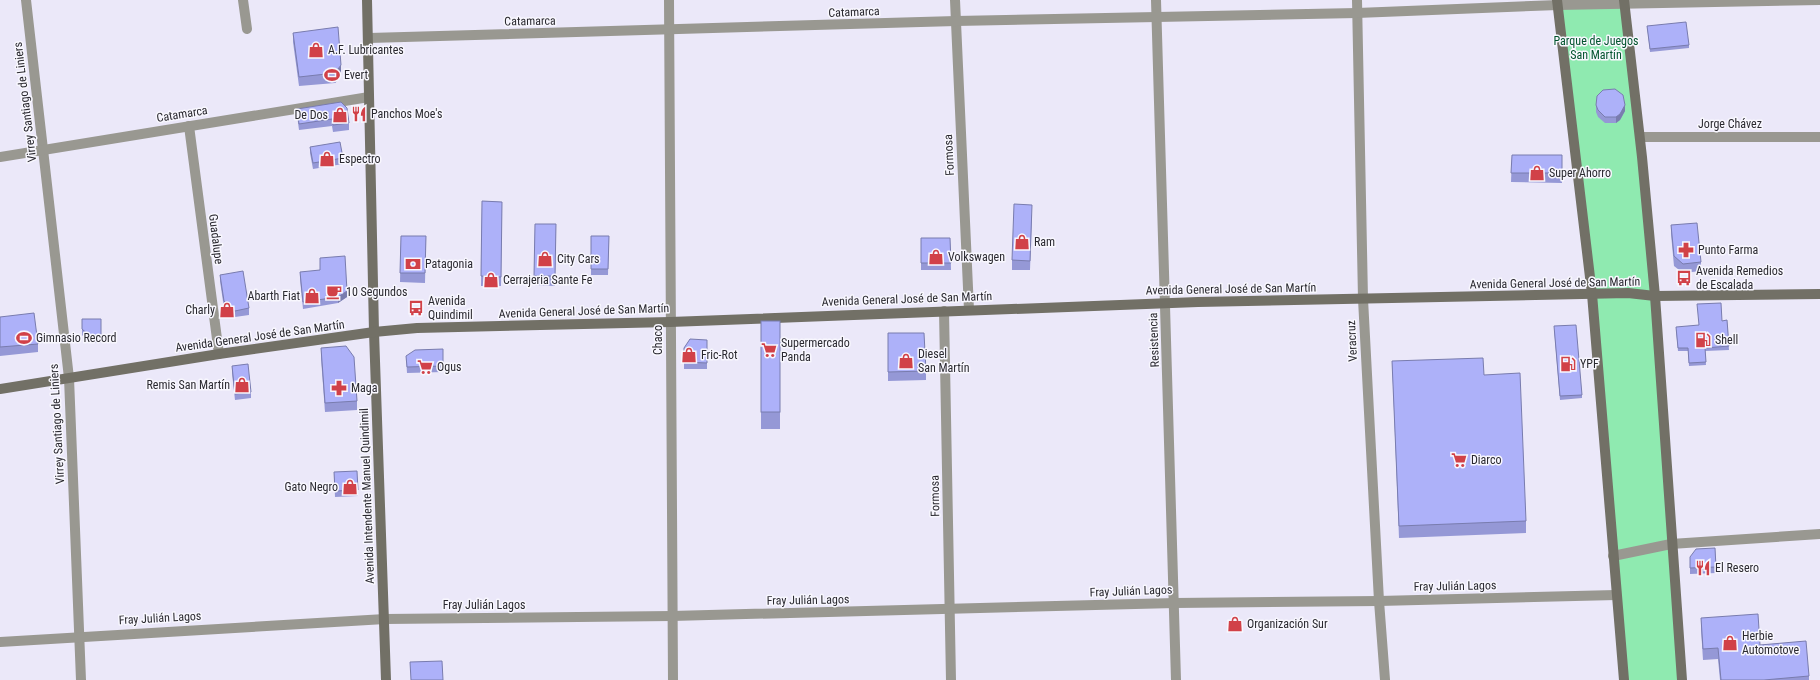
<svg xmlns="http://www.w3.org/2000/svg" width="1820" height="680" font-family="'Roboto Condensed',sans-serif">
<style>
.green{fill:#8feab0}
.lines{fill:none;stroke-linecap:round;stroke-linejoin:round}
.street{stroke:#999891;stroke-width:10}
.secondary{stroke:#727066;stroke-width:10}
.wall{fill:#9598d6}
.shaded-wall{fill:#797cae}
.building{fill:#adb1f9;stroke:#797cae}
.labels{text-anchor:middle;stroke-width:3;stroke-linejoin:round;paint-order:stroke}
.street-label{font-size:12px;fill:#2a2930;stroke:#f8f7fe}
.park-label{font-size:12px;fill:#00532d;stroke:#f8f7fe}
.poi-label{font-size:12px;fill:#2a2930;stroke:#f8f7fe;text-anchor:start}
</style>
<rect width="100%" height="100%" fill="#ebe8f9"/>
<polygon class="green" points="1624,0 1642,157 1682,680 1624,680 1592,294 1558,5"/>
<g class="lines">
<g class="street">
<polyline points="26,0 69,378 81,680"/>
<polyline points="243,0 247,29"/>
<polyline points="669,0 673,680"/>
<polyline points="955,0 969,310"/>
<polyline points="1156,0 1176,680"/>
<polyline points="1357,0 1363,299 1379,601 1385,680"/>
<polyline points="369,38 956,21 1357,13 1558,5 1820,0"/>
<polyline points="189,126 219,354"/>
<polyline points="1640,137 1820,137"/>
<polyline points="0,157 369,97"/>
<polyline points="944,311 951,680"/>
<polyline points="1613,556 1671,544 1820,534"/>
<polyline points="0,642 385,619 672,616 1175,603 1379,601 1616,595"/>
</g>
<g class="secondary">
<polyline points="367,0 374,332 386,680"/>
<polyline points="1557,0 1592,294 1624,680"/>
<polyline points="1624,0 1642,157 1655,296 1682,680"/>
<polyline points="0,389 219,354 374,332 417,328 670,322 1198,302 1628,293 1655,296 1820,294"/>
</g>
</g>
<g class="wall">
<polygon points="1647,26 1689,45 1689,48 1650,52"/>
<polygon points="293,33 341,75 335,83 299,86 293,42"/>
<polygon points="1596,105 1625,111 1620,120 1616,123 1605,123 1598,117 1596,112"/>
<polygon points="297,109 349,123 349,130 333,132 332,126 299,130 297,115"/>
<polygon points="310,147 343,158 343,164 313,169 310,153"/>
<polygon points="1512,155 1562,155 1562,183 1511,182"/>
<polygon points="482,201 502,202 501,286 481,286"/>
<polygon points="1032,214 1030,270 1012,270 1012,260"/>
<polygon points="535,224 556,224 555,286 534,285"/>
<polygon points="1671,225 1701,262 1701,271 1683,273 1674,266 1671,234"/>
<polygon points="401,236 426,236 425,283 400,282"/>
<polygon points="591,236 609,236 608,275 591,275"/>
<polygon points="921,238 950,238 951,270 921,270"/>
<polygon points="300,272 347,297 338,303 303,309 300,279"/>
<polygon points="220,275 249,308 249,315 235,317 224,308 220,281"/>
<polygon points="0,317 38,344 38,352 0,356"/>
<polygon points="82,319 101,319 101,343 90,343 82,335"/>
<polygon points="1727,320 1729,350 1705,351 1706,365 1689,366 1688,351 1678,351 1676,330 1722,321"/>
<rect x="761" y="321" width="19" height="108"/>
<polygon points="1554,329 1582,395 1582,398 1560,400"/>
<polygon points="888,333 926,371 926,380 888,381"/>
<polygon points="707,340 707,369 684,369 684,348"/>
<polygon points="321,348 357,401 357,410 325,412 321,358"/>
<polygon points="443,349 443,372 407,373 406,356"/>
<polygon points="1392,361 1484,375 1526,521 1526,533 1399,538"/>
<polygon points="232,366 251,392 251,398 235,400 232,373"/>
<polygon points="334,472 358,490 358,496 335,497"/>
<polygon points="1715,548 1716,573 1690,574 1690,557"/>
<polygon points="1701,618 1760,645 1809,676 1809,680 1720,680 1718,659 1703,660 1701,629"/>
</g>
<g class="shaded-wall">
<polygon points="341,65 341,75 335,83 335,73"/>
<polygon points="1625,105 1625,111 1620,120 1616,123 1616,117"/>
<polygon points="347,291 347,297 338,303 338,297"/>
</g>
<g class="building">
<polygon points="1686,22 1689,45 1650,49 1647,26"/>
<polygon points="338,27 341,65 335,73 299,77 293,33"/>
<polygon points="1615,89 1623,95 1625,105 1620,114 1616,117 1605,117 1598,110 1596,105 1597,96 1603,90"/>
<polygon points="341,102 347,108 349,123 333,125 332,119 299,124 297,109"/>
<polygon points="340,142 343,158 313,163 310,147"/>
<polygon points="1512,155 1562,155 1562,173 1511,173"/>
<polygon points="482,201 502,202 501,277 481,276"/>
<polygon points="1014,204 1032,205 1030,261 1012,260"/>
<polygon points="1697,223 1701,262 1683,264 1674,256 1671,225"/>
<polygon points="535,224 556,224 555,276 534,276"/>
<polygon points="401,236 426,236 425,273 400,273"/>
<polygon points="591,236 609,236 608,269 591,269"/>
<polygon points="921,238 950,238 951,263 921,263"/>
<polygon points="345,256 347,291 338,297 303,302 300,272 320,270 320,258"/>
<polygon points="243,271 249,308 235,311 224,301 220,275"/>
<polygon points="1721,303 1722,321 1727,320 1729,346 1705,348 1706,362 1689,363 1688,348 1678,348 1676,327 1699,325 1697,304"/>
<polygon points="34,313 38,344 0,347 0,317"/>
<polygon points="82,319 101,319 101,336 90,336 82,329"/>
<rect x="761" y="321" width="19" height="91"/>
<polygon points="1576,325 1582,395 1560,396 1554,326"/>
<polygon points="888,333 924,333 926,371 888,372"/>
<polygon points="690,339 707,340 707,363 684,362 684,348"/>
<polygon points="346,346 354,357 357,401 325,403 321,348"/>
<polygon points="443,349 443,366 407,367 406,356 415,350"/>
<polygon points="1483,358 1484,375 1520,373 1526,521 1399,526 1392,361"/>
<polygon points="248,364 251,392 235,394 232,366"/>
<polygon points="357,471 358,490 335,491 334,472"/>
<polygon points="1715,548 1716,567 1690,568 1690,557 1696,549"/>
<polygon points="1758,614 1760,645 1806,641 1809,676 1764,680 1721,680 1718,648 1703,649 1701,618"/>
<polygon points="442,661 443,680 411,680 410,662"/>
</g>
<defs>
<symbol id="shop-bare" viewBox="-9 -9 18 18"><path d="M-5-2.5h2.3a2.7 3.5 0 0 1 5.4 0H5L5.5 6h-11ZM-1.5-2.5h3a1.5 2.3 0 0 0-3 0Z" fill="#d14148" stroke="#f8f7fe" stroke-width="2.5" paint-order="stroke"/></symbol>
<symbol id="stadium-bare" viewBox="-9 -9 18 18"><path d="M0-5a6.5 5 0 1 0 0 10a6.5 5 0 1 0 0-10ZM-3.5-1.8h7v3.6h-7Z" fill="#d14148" stroke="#f8f7fe" stroke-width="2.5" paint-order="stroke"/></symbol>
<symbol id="restaurant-bare" viewBox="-9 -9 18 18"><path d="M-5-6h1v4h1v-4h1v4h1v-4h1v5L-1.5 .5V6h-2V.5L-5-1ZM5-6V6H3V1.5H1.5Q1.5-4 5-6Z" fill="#d14148" stroke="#f8f7fe" stroke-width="2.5" paint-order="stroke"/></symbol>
<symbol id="pharmacy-bare" viewBox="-9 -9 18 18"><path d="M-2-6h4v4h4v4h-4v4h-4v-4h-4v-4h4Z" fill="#d14148" stroke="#f8f7fe" stroke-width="2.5" paint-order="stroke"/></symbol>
<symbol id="bank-bare" viewBox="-9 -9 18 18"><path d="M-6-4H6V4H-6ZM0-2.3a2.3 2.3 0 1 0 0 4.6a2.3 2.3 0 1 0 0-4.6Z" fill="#d14148" stroke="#f8f7fe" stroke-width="2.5" paint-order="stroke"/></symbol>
<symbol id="bus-bare" viewBox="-9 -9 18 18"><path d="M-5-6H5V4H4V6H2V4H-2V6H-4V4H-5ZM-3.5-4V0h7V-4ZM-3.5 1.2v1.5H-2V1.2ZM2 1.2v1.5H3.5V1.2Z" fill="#d14148" stroke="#f8f7fe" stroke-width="2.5" paint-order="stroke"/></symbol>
<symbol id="cafe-bare" viewBox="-9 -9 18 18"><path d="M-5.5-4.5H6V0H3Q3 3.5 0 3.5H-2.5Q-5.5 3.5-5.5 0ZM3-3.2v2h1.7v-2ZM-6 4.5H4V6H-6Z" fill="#d14148" stroke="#f8f7fe" stroke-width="2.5" paint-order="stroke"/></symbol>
<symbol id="fuel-bare" viewBox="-9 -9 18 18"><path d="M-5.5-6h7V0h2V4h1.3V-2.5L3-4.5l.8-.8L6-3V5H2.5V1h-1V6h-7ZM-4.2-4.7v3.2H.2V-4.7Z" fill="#d14148" stroke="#f8f7fe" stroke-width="2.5" paint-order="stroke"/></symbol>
<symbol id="supermarket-bare" viewBox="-9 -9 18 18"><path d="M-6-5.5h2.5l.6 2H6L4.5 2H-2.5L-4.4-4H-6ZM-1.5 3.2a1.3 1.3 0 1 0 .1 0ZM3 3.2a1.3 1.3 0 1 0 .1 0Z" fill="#d14148" stroke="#f8f7fe" stroke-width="2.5" paint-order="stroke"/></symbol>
</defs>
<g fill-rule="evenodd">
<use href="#shop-bare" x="305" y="39" width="22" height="22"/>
<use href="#stadium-bare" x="321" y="64" width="22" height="22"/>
<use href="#restaurant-bare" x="348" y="103" width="22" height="22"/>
<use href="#shop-bare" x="329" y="104" width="22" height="22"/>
<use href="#shop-bare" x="316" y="148" width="22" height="22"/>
<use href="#shop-bare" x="1526" y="162" width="22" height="22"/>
<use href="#shop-bare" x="1011" y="231" width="22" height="22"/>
<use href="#pharmacy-bare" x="1675" y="239" width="22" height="22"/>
<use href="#shop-bare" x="925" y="246" width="22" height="22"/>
<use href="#shop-bare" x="534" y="248" width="22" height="22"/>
<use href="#bank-bare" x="402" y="253" width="22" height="22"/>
<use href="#bus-bare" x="1673" y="267" width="22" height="22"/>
<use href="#shop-bare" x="480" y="269" width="22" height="22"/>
<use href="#cafe-bare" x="323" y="281" width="22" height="22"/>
<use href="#shop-bare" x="301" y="285" width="22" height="22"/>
<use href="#bus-bare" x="405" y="297" width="22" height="22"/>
<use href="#shop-bare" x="216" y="299" width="22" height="22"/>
<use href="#stadium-bare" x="13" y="327" width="22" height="22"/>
<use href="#fuel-bare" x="1692" y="329" width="22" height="22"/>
<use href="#supermarket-bare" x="758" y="339" width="22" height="22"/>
<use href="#shop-bare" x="678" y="344" width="22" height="22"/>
<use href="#shop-bare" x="895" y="350" width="22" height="22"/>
<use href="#fuel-bare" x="1557" y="353" width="22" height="22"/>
<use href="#supermarket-bare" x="414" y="356" width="22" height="22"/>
<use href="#shop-bare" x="231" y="374" width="22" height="22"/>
<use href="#pharmacy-bare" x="328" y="377" width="22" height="22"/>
<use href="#supermarket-bare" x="1448" y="449" width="22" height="22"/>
<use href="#shop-bare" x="339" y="476" width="22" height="22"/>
<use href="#restaurant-bare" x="1692" y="557" width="22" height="22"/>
<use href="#shop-bare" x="1224" y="613" width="22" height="22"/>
<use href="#shop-bare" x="1719" y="632" width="22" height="22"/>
</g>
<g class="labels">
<g class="street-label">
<text transform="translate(854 12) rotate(-2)" y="4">Catamarca</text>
<text transform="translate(530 21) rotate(-1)" y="4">Catamarca</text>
<text transform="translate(25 102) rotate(-97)" y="4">Virrey Santiago de Liniers</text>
<text transform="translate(182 114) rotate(-9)" y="4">Catamarca</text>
<text x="1730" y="128">Jorge Chávez</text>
<text transform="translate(949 155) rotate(-93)" y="4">Formosa</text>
<text transform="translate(216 239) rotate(83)" y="4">Guadalupe</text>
<text transform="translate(1555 283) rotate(-1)" y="4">Avenida General José de San Martín</text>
<text transform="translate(1231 289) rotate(-1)" y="4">Avenida General José de San Martín</text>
<text transform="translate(907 299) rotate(-2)" y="4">Avenida General José de San Martín</text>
<text transform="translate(584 311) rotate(-2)" y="4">Avenida General José de San Martín</text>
<text transform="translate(260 336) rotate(-8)" y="4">Avenida General José de San Martín</text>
<text transform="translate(658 340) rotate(-90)" y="4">Chaco</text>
<text transform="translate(1154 340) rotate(-92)" y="4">Resistencia</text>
<text transform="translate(1352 341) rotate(-93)" y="4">Veracruz</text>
<text transform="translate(57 424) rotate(-93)" y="4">Virrey Santiago de Liniers</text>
<text transform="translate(367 496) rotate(-92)" y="4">Avenida Intendente Manuel Quindimil</text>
<text transform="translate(935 496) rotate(-91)" y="4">Formosa</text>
<text transform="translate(1455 586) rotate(-1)" y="4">Fray Julián Lagos</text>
<text transform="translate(1131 591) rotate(-2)" y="4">Fray Julián Lagos</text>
<text transform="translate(808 600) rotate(-1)" y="4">Fray Julián Lagos</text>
<text x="484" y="609">Fray Julián Lagos</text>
<text transform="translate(160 618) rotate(-3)" y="4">Fray Julián Lagos</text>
</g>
<g class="park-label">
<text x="1596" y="45">Parque de Juegos<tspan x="1596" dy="14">San Martín</tspan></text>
</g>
<g class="poi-label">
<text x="328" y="54">A.F. Lubricantes</text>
<text x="344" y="79">Evert</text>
<text x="371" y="118">Panchos Moe's</text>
<text x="328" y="119" text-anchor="end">De Dos</text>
<text x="339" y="163">Espectro</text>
<text x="1549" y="177">Super Ahorro</text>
<text x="1034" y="246">Ram</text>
<text x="1698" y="254">Punto Farma</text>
<text x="948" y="261">Volkswagen</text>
<text x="557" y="263">City Cars</text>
<text x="425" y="268">Patagonia</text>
<text x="1696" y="275">Avenida Remedios<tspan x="1696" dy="14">de Escalada</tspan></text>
<text x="503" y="284">Cerrajeria Sante Fe</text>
<text x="346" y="296">10 Segundos</text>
<text x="300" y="300" text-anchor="end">Abarth Fiat</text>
<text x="428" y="305">Avenida<tspan x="428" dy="14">Quindimil</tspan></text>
<text x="215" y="314" text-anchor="end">Charly</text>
<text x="36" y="342">Gimnasio Record</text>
<text x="1715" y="344">Shell</text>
<text x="781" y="347">Supermercado<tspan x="781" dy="14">Panda</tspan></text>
<text x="918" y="358">Diesel<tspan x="918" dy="14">San Martín</tspan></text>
<text x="701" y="359">Fric-Rot</text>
<text x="1580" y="368">YPF</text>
<text x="437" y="371">Ogus</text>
<text x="230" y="389" text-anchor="end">Remis San Martín</text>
<text x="351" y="392">Maga</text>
<text x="1471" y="464">Diarco</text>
<text x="338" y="491" text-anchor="end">Gato Negro</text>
<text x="1715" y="572">El Resero</text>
<text x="1247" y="628">Organización Sur</text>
<text x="1742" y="640">Herbie<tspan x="1742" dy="14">Automotove</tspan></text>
</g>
</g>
</svg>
